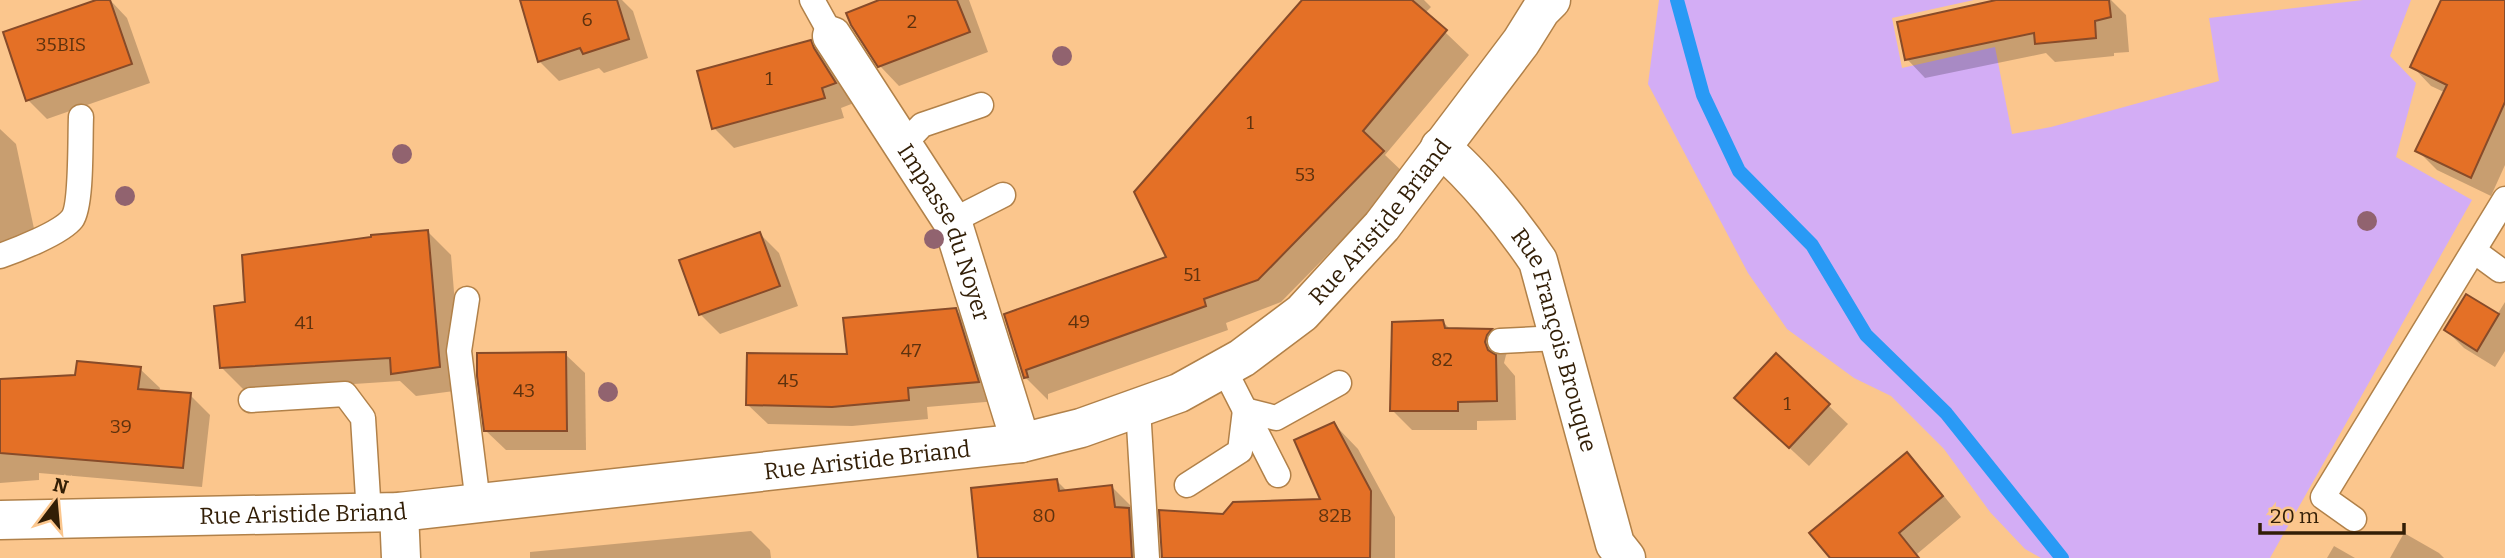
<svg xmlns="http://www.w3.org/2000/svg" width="2505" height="558" font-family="Bitter,serif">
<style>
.green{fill:#d3adf5}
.shadow{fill:#0003}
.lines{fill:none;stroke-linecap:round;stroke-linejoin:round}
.stream{stroke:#299af5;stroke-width:14}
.building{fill:#e47026;stroke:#874b29;stroke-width:2}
.lane-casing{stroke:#b18149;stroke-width:27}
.street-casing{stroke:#b18149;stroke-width:41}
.secondary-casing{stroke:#b18149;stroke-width:41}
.lane{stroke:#fff;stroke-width:24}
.street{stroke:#fff;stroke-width:38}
.secondary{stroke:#fff;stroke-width:38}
.tree{fill:#91636f}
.labels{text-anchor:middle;stroke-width:5;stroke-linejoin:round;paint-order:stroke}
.number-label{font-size:19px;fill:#5e320e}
.street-label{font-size:23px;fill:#321e06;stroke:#fbc68d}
</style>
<rect width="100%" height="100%" fill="#fbc68d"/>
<polygon class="green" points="1659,0 1974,0 1892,18 1902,68 1995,47 2012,134 2051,127 2219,81 2209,18 2363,0 2411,0 2390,56 2416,83 2396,157 2472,200 2270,558 2041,558 2025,549 1990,512 1944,449 1891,396 1854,378 1787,329 1748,273 1648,84"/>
<g class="shadow">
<polygon points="102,0 110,0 127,18 150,83 47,119 28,100"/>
<polygon points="531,0 622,0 633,11 648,58 604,73 599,68 559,81 539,61"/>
<polygon points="884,0 969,0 988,52 899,86 880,66"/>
<polygon points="1304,0 1424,0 1431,7 1425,13 1469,55 1385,155 1406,175 1281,302 1226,323 1228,330 1048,394 1048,400 1025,377 1006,315 1168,258"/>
<polygon points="2004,0 2111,0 2126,15 2129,52 2114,53 2114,56 2055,62 2046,53 1925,78 1907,59"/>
<polygon points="2442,0 2505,0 2505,165 2491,196 2437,170 2418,151 2446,93 2431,86 2412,66"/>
<polygon points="810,42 830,61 854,103 841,108 844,118 734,148 714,128"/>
<polygon points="0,129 16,144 36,238 0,262"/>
<polygon points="428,232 451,255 462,390 416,396 400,381 245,391 221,367 247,304"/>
<polygon points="760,234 779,253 798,306 720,334 700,314"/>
<polygon points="2505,302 2505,351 2495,367 2464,348 2446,330 2497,315"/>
<polygon points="956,310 975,330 997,401 927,407 928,419 852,426 768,424 748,405 849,356"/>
<polygon points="1443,322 1451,330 1491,330 1510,349 1506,355 1504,363 1515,376 1516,420 1477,421 1477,430 1412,430 1392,410"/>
<polygon points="565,354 585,373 586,450 506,450 486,431"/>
<polygon points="140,369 160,388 159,392 190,395 210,415 202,487 39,473 39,480 0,483 0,381 77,377"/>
<polygon points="1828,405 1848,424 1809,466 1756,417"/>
<polygon points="1334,424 1358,449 1395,517 1395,558 1164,558 1223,516 1322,501"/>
<polygon points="1907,455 1926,474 1961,517 1917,554 1920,558 1832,558"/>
<polygon points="1057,481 1068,492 1112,487 1137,512 1155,558 980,558"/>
<polygon points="751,531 770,550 771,558 530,558 530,552"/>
<polygon points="2404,533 2439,553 2444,558 2390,558"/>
<polygon points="2334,546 2355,558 2327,558"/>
</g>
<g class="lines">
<polyline class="stream" points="1677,0 1703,95 1739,171 1812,245 1866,335 1946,413 2062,558"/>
</g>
<g class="building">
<polygon points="96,0 110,0 132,64 26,101 3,32"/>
<polygon points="520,0 617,0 629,39 583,54 580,48 538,62"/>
<polygon points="879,0 957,0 970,32 878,67 851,25 846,13"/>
<polygon points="1302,0 1412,0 1447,30 1363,131 1384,151 1258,280 1204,299 1206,306 1026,370 1028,377 1024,378 1004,314 1166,257 1134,192"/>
<polygon points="1996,0 2109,0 2111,17 2095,21 2096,38 2035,44 2034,33 1905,60 1897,22"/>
<polygon points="2441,0 2505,0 2505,102 2471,178 2415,151 2447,85 2410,67"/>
<polygon points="811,40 814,48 836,83 822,88 825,98 712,129 697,71"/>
<polygon points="428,230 440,367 391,374 390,358 220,368 214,306 245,302 242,255 371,237 371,235"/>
<polygon points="760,232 780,286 699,315 679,260"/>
<polygon points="2466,294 2499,314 2477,351 2444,330"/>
<polygon points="956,308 979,382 908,388 909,400 832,407 746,405 747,353 847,354 843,318"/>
<polygon points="1443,320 1445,328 1492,329 1487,335 1485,342 1488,350 1496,355 1497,401 1458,402 1458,411 1390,411 1392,322"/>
<polygon points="566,352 567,431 484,431 477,376 477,353"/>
<polygon points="1776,353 1830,404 1789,448 1734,398"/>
<polygon points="77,361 141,367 138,389 191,393 183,468 0,453 0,379 75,375"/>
<polygon points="1334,422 1371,491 1370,558 1162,558 1159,510 1223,514 1233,502 1320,499 1294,440"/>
<polygon points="1907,452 1943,496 1899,533 1919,558 1830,558 1809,533"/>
<polygon points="1057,479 1059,491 1112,485 1115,507 1129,508 1132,558 978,558 971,488"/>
</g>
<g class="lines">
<defs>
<g id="lane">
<polyline points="812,0 832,36"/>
<polyline points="903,145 922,125 981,105"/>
<polyline points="952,221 1003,195"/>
<polyline points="2474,251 2500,270"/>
<path d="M0,256C17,250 61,233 72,219C82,206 80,137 81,117"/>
<polyline points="467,299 459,351 478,503"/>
<polyline points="1500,341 1558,338"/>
<polyline points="1224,369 1278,475"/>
<polyline points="251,400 345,394 363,418 369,514"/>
<polyline points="1138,408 1147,558"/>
<polyline points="1187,485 1240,451 1245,410 1276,418 1339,383"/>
<polyline points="2354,519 2323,497 2505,199"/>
</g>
<g id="street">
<path id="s1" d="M832,36L952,221L1021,443"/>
<path id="s2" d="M1440,147C1475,176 1513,224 1538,261L1615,544L1626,558"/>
<polyline points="399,512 401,558"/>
</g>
<g id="secondary">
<path id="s3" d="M0,520L399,512L1021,443L1081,428L1179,393L1242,358L1302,313L1382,226L1521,42L1541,10L1551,0"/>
</g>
</defs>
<use href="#lane" class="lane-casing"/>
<use href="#street" class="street-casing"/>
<use href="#secondary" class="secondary-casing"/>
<use href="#lane" class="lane"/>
<use href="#street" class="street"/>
<use href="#secondary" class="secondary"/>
</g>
<g class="tree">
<circle cx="1062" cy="56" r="10"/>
<circle cx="402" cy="154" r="10"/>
<circle cx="125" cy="196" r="10"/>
<circle cx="2367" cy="221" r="10"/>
<circle cx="934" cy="239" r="10"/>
<circle cx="608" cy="392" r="10"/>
</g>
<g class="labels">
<g class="number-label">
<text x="587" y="26">6</text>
<text x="912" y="28">2</text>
<text x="61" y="51">35BIS</text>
<text x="769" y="85">1</text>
<text x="1250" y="129">1</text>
<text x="1305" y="181">53</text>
<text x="1192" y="281">51</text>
<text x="1079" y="328">49</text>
<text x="304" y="329">41</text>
<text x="911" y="357">47</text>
<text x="1442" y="366">82</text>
<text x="788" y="387">45</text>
<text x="524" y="397">43</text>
<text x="1787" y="410">1</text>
<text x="121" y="433">39</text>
<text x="1044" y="522">80</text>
<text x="1335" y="522">82B</text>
</g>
<g class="street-label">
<text dy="8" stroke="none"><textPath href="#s3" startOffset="1458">Rue Aristide Briand</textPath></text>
<text dy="8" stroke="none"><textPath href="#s1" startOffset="228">Impasse du Noyer</textPath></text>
<text dy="8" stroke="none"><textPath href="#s2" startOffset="231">Rue François Brouque</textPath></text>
<text dy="8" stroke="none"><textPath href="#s3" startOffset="870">Rue Aristide Briand</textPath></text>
<text dy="8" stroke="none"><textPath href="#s3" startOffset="303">Rue Aristide Briand</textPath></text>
</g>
</g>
<g transform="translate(56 502) rotate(16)" stroke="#fbc68d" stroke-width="5" paint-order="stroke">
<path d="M0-5L12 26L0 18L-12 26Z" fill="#321e06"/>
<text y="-10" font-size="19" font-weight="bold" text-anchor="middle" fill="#321e06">N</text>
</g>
<path d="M2260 523v10h144v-10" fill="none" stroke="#321e06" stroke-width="3.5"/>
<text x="2270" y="523" font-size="21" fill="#321e06" stroke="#fbc68d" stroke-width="5" paint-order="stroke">20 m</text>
</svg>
